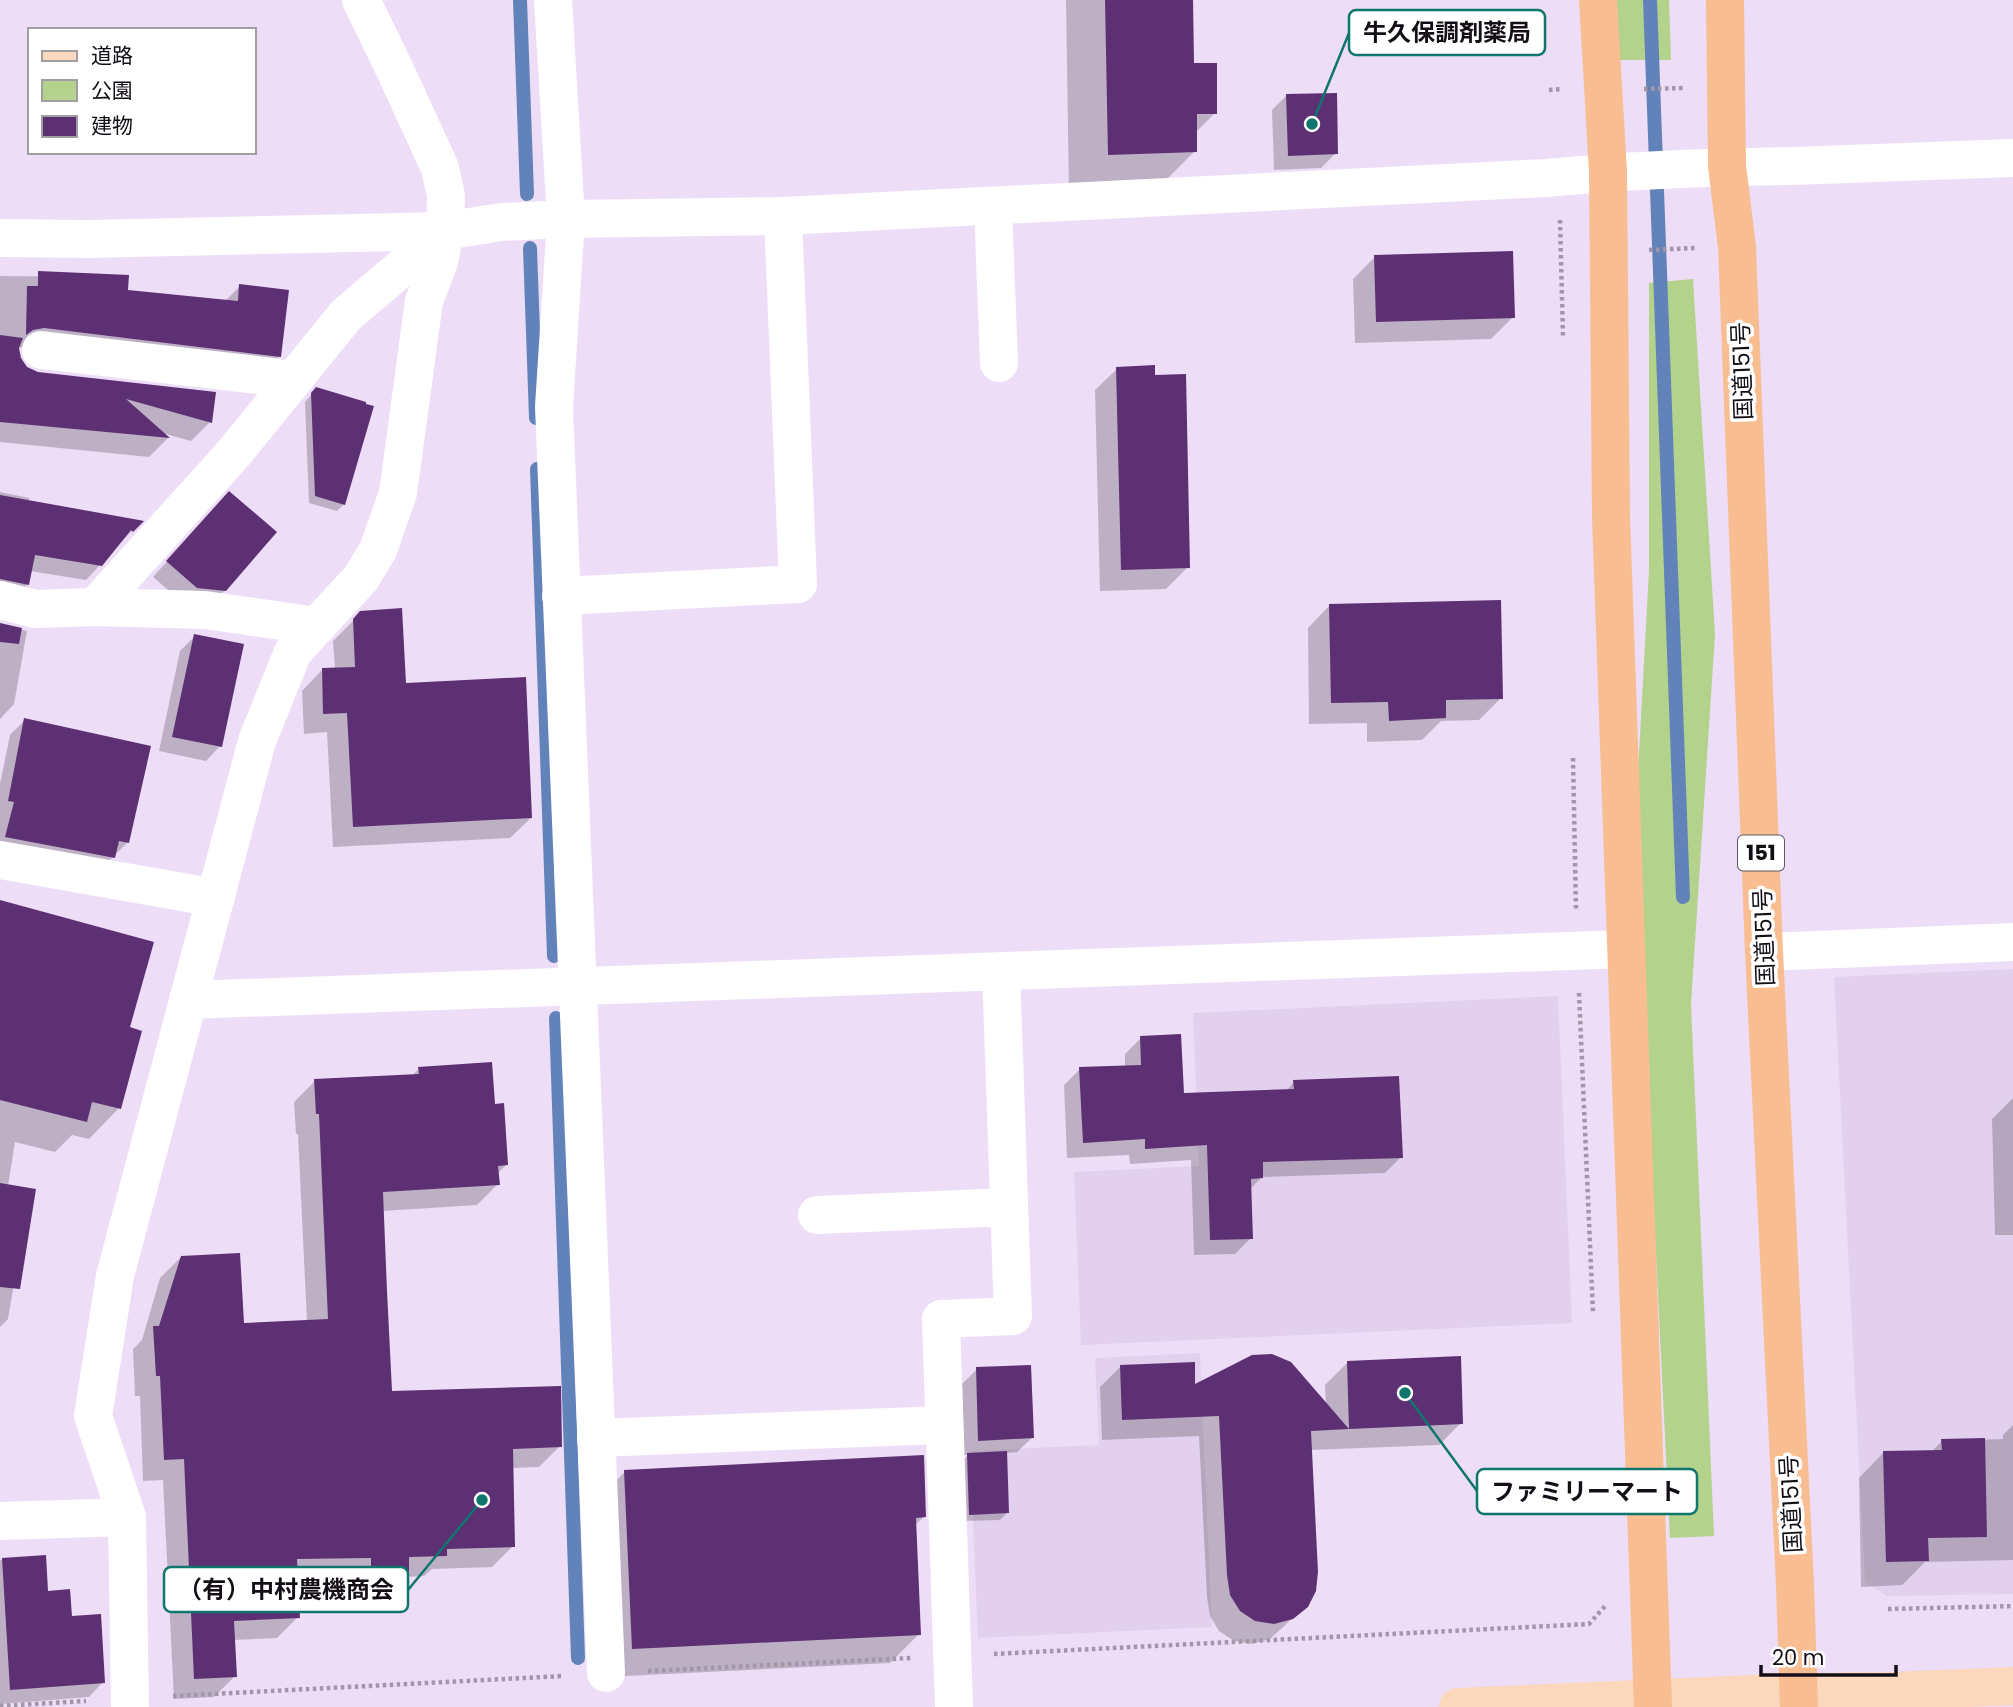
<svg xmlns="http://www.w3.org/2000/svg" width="2013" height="1707" font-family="Poppins,'Noto Sans JP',sans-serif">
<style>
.built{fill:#e3d0ee}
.green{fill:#b3d28b}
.shadow{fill:#0003}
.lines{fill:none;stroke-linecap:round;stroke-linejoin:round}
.stream{stroke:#6283b9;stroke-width:14}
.building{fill:#5d2f73}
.path{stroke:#a296a9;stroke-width:4.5;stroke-dasharray:3.5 3.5;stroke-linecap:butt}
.minor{stroke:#fff;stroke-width:38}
.major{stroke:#fbd7bc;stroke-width:38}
.highway{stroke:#f8bd90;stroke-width:38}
.labels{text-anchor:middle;stroke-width:7;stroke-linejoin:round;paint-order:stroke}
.shield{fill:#fff;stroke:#5a575d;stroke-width:2}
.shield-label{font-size:21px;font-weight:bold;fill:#140f17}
.street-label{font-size:23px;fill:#140f17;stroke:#fff}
.leader{fill:none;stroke:#0f766e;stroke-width:2.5}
.callout-dot{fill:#0f766e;stroke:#fff;stroke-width:2.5}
.callout{fill:#fff;stroke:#0f766e;stroke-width:2.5}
.callout-label{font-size:24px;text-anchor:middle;font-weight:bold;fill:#140f17}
</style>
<rect width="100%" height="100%" fill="#edddf6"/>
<g class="built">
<polygon points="2013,969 2013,1594 1887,1596 1865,1582 1834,977"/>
<polygon points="1558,996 1572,1323 1081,1345 1074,1172 1199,1166 1193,1013"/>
<polygon points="1200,1353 1212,1627 978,1638 970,1451 1099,1445 1095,1358"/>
</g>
<g class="green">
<polygon points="1613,0 1669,0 1671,60 1617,60"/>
<polygon points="1693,279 1715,634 1691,1004 1714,1536 1670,1538 1635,828 1649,570 1649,283"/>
</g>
<g class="shadow">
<polygon points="1066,0 1191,0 1192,65 1215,113 1195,133 1195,151 1155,191 1069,194"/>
<polygon points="1287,95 1336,153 1321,168 1274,170 1272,110"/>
<polygon points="1375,257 1513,317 1491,339 1355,343 1353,279"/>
<polygon points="0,276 127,277 126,291 225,301 240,286 280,356 261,375 23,347 17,348 19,359 26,368 37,373 210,422 191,441 162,433 168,438 149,457 0,442"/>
<polygon points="1117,369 1188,567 1166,589 1100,591 1095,390"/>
<polygon points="316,389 344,504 337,511 309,503 305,402"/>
<polygon points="0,492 29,498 29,502 140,522 86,580 30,571 28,584 13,599 0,595"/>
<polygon points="215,508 225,590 210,605 182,602 153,577"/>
<polygon points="1329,606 1501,698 1479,720 1441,721 1422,740 1367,742 1367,723 1309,724 1308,628"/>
<polygon points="361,613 405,685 531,818 510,838 333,847 327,732 304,734 302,691 322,670 335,669 333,641"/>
<polygon points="0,624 27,631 14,704 0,719"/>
<polygon points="195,636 220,746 206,761 159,751 180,651"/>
<polygon points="25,720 128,842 98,872 0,853 0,784 10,735"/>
<polygon points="0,902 128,1029 119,1108 89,1139 72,1135 55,1152 15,1142 8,1186 19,1254 8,1319 0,1327"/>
<polygon points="1141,1038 1182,1095 1286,1091 1294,1082 1401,1157 1385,1173 1262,1177 1249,1190 1251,1238 1235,1254 1194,1255 1191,1160 1130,1164 1129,1155 1067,1158 1064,1085 1080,1069 1125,1067 1125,1054"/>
<polygon points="419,1069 493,1106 506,1165 497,1174 498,1184 477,1205 382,1211 391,1392 560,1446 539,1467 511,1468 513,1546 492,1567 432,1569 424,1576 405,1577 387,1595 350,1595 351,1578 296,1579 298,1617 277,1638 233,1640 235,1676 214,1697 174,1699 163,1480 143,1481 140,1396 135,1396 133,1349 142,1340 160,1278 181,1257 242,1325 307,1322 298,1134 296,1134 294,1102 315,1081 411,1076"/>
<polygon points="2013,1098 2013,1235 1995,1235 1992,1119"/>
<polygon points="1347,1363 1461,1423 1439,1445 1310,1450 1306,1606 1270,1639 1252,1644 1234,1641 1219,1631 1210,1616 1207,1597 1199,1436 1102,1440 1100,1387 1121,1366 1194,1386 1326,1406 1325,1385"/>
<polygon points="977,1369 1032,1438 1017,1452 1005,1453 1007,1513 1000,1520 963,1521 961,1462 968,1455 964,1455 962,1384"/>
<polygon points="2013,1425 2013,1560 1925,1562 1902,1585 1861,1587 1859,1478 1884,1452 1931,1452 1942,1441 2003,1439 2003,1435"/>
<polygon points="625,1472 924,1517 914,1526 919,1634 890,1663 605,1677 596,1500"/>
<polygon points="44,1557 46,1592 70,1617 103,1682 89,1697 0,1704 0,1560"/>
</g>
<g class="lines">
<g class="stream">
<polyline points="520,0 527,194"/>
<polyline points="1650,0 1683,897"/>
<polyline points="530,248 536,418"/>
<polyline points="537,469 554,956"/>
<polyline points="556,1018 578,1658"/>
</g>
</g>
<g class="building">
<polygon points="1105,0 1193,0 1194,63 1217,63 1217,114 1197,114 1197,152 1108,155"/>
<polygon points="1337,93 1338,154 1288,156 1286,94"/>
<polygon points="1513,251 1515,318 1376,322 1374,255"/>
<polygon points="38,271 129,275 128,290 238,301 239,284 289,290 281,357 44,328 33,330 26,335 27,286 38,286"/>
<polygon points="0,335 23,338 19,348 21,358 27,367 38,372 216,392 212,423 126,399 170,438 0,422"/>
<polygon points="1155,365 1155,375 1186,374 1190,568 1121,570 1116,367"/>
<polygon points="316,387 366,402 366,404 374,406 345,505 315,496 311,393"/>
<polygon points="229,491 277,532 226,591 197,588 166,561"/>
<polygon points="0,495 139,520 144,521 133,532 131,530 102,566 35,555 29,585 0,579"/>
<polygon points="1501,600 1503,699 1446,700 1446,718 1389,721 1388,702 1331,703 1329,604"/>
<polygon points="402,608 406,683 526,677 532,818 353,827 347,713 323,714 322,668 355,667 353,619 360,611"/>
<polygon points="0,623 22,628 19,644 0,642"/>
<polygon points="194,634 244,644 222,747 172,737"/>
<polygon points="24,718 151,746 129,843 119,841 115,858 5,837 14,802 8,801"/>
<polygon points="0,900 154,942 130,1027 142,1031 121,1109 92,1102 87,1122 0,1100"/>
<polygon points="1181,1034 1184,1093 1294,1089 1293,1080 1399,1076 1403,1158 1263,1162 1263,1178 1251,1179 1253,1239 1210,1240 1207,1145 1145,1149 1145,1139 1083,1143 1079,1067 1141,1065 1140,1036"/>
<polygon points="492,1062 495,1104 504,1103 508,1165 498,1166 500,1185 383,1192 387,1291 392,1391 561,1386 562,1447 513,1449 515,1547 447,1549 447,1556 409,1557 409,1575 371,1575 371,1558 297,1559 300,1618 234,1621 237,1677 194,1679 184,1459 164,1460 160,1376 156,1376 153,1326 159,1326 181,1256 240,1253 244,1323 328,1319 319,1114 316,1114 314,1079 419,1074 418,1067"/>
<polygon points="0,1183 36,1189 20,1289 0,1287"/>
<polygon points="1272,1354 1291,1362 1349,1429 1311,1431 1318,1572 1316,1591 1308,1607 1293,1619 1274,1624 1255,1621 1240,1611 1230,1595 1227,1575 1219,1416 1122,1420 1120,1365 1195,1362 1195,1384 1252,1355"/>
<polygon points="1461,1356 1463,1424 1349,1429 1347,1361"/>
<polygon points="1031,1365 1034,1438 978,1441 976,1367"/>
<polygon points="1985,1438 1987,1537 1928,1538 1929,1561 1886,1562 1883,1451 1942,1450 1941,1439"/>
<polygon points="1007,1451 1009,1513 969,1515 967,1453"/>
<polygon points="924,1455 926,1517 916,1518 921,1635 632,1649 624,1470"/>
<polygon points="46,1555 48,1591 70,1589 72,1616 101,1614 105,1683 10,1690 2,1558"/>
</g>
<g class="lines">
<g class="path">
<polyline points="1644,89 1684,88"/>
<polyline points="1549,90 1562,89"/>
<polyline points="1560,220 1563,337"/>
<polyline points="1649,250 1696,248"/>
<polyline points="1573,758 1576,911"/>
<polyline points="1579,993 1593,1313"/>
<polyline points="1888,1609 2013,1606"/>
<polyline points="994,1654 1589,1624 1606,1605"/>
<polyline points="648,1671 912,1658"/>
<polyline points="173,1696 563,1676"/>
<polyline points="0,1706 86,1701"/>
</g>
<g class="minor">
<polyline points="553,0 566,219 554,407 606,1673"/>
<polyline points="993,206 999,363"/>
<path d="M0,238L88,239L445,231L501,222L566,219L783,216L1547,178C1629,170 1711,167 1793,166C1866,164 1940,160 2013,158"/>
<polyline points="41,350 274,377 290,384"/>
<polyline points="561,596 798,584 783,216"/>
<polyline points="0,600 35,609 95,607 205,610 317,626"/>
<polyline points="95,607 234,453 346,315 445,231"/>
<polyline points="0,860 216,898"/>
<polyline points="1764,952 2013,942"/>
<polyline points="188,1000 1626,949"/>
<polyline points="817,1215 1009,1207"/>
<polyline points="596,1438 944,1425"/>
<polyline points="0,1521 127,1517"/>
<polyline points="130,1707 127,1517 93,1416 115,1276 257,741 293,652 361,578 378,550 398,493 424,301 439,262 445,231 446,196 440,168 395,70 361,0"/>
<polyline points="954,1707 941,1319 1013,1316 1001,971"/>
</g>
<polyline class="major" points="1458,1707 1799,1692 1892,1691 2013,1686"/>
<g class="highway">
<polyline points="1598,0 1608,172 1611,517 1653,1707"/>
<polyline points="1725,0 1727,166 1737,247 1764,952 1795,1585 1799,1707"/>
</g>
</g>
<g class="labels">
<rect class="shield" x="1738" y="835.5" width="46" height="35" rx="5"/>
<g class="shield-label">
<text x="1761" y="860">151</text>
</g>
<g class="street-label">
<text transform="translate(1742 371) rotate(-92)" y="8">国道151号</text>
<text transform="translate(1764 937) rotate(-92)" y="8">国道151号</text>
<text transform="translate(1791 1504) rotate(-93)" y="8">国道151号</text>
</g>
</g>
<path class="leader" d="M1312 124L1349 33M1405 1393L1477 1491M482 1500L408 1590"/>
<g class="callout-dot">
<circle cx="1312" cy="124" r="7"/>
<circle cx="1405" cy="1393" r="7"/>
<circle cx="482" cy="1500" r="7"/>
</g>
<g class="callout">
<rect x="1349" y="10" width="196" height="45" rx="7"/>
<rect x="1477" y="1469" width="220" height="45" rx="7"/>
<rect x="164" y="1567" width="244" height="45" rx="7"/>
</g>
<g class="callout-label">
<text x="1447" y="41">牛久保調剤薬局</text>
<text x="1587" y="1500">ファミリーマート</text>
<text x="286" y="1598">（有）中村農機商会</text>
</g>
<rect x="28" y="28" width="228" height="126" fill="#ffffff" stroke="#a19fa2" stroke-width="2"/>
<rect x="42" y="51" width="35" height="10" fill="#fbd7bc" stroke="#a19fa2" stroke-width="2"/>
<text x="91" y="63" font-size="21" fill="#140f17">道路</text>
<rect x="42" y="80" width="35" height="21" fill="#b3d28b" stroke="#a19fa2" stroke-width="2"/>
<text x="91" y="98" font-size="21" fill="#140f17">公園</text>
<rect x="42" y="116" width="35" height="21" fill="#5d2f73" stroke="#a19fa2" stroke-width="2"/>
<text x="91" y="133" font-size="21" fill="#140f17">建物</text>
<path d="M1761 1665v10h135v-10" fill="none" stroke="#140f17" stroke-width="3.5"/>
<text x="1772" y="1665" font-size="21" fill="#140f17" stroke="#ffffff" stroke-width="5" paint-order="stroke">20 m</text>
</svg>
